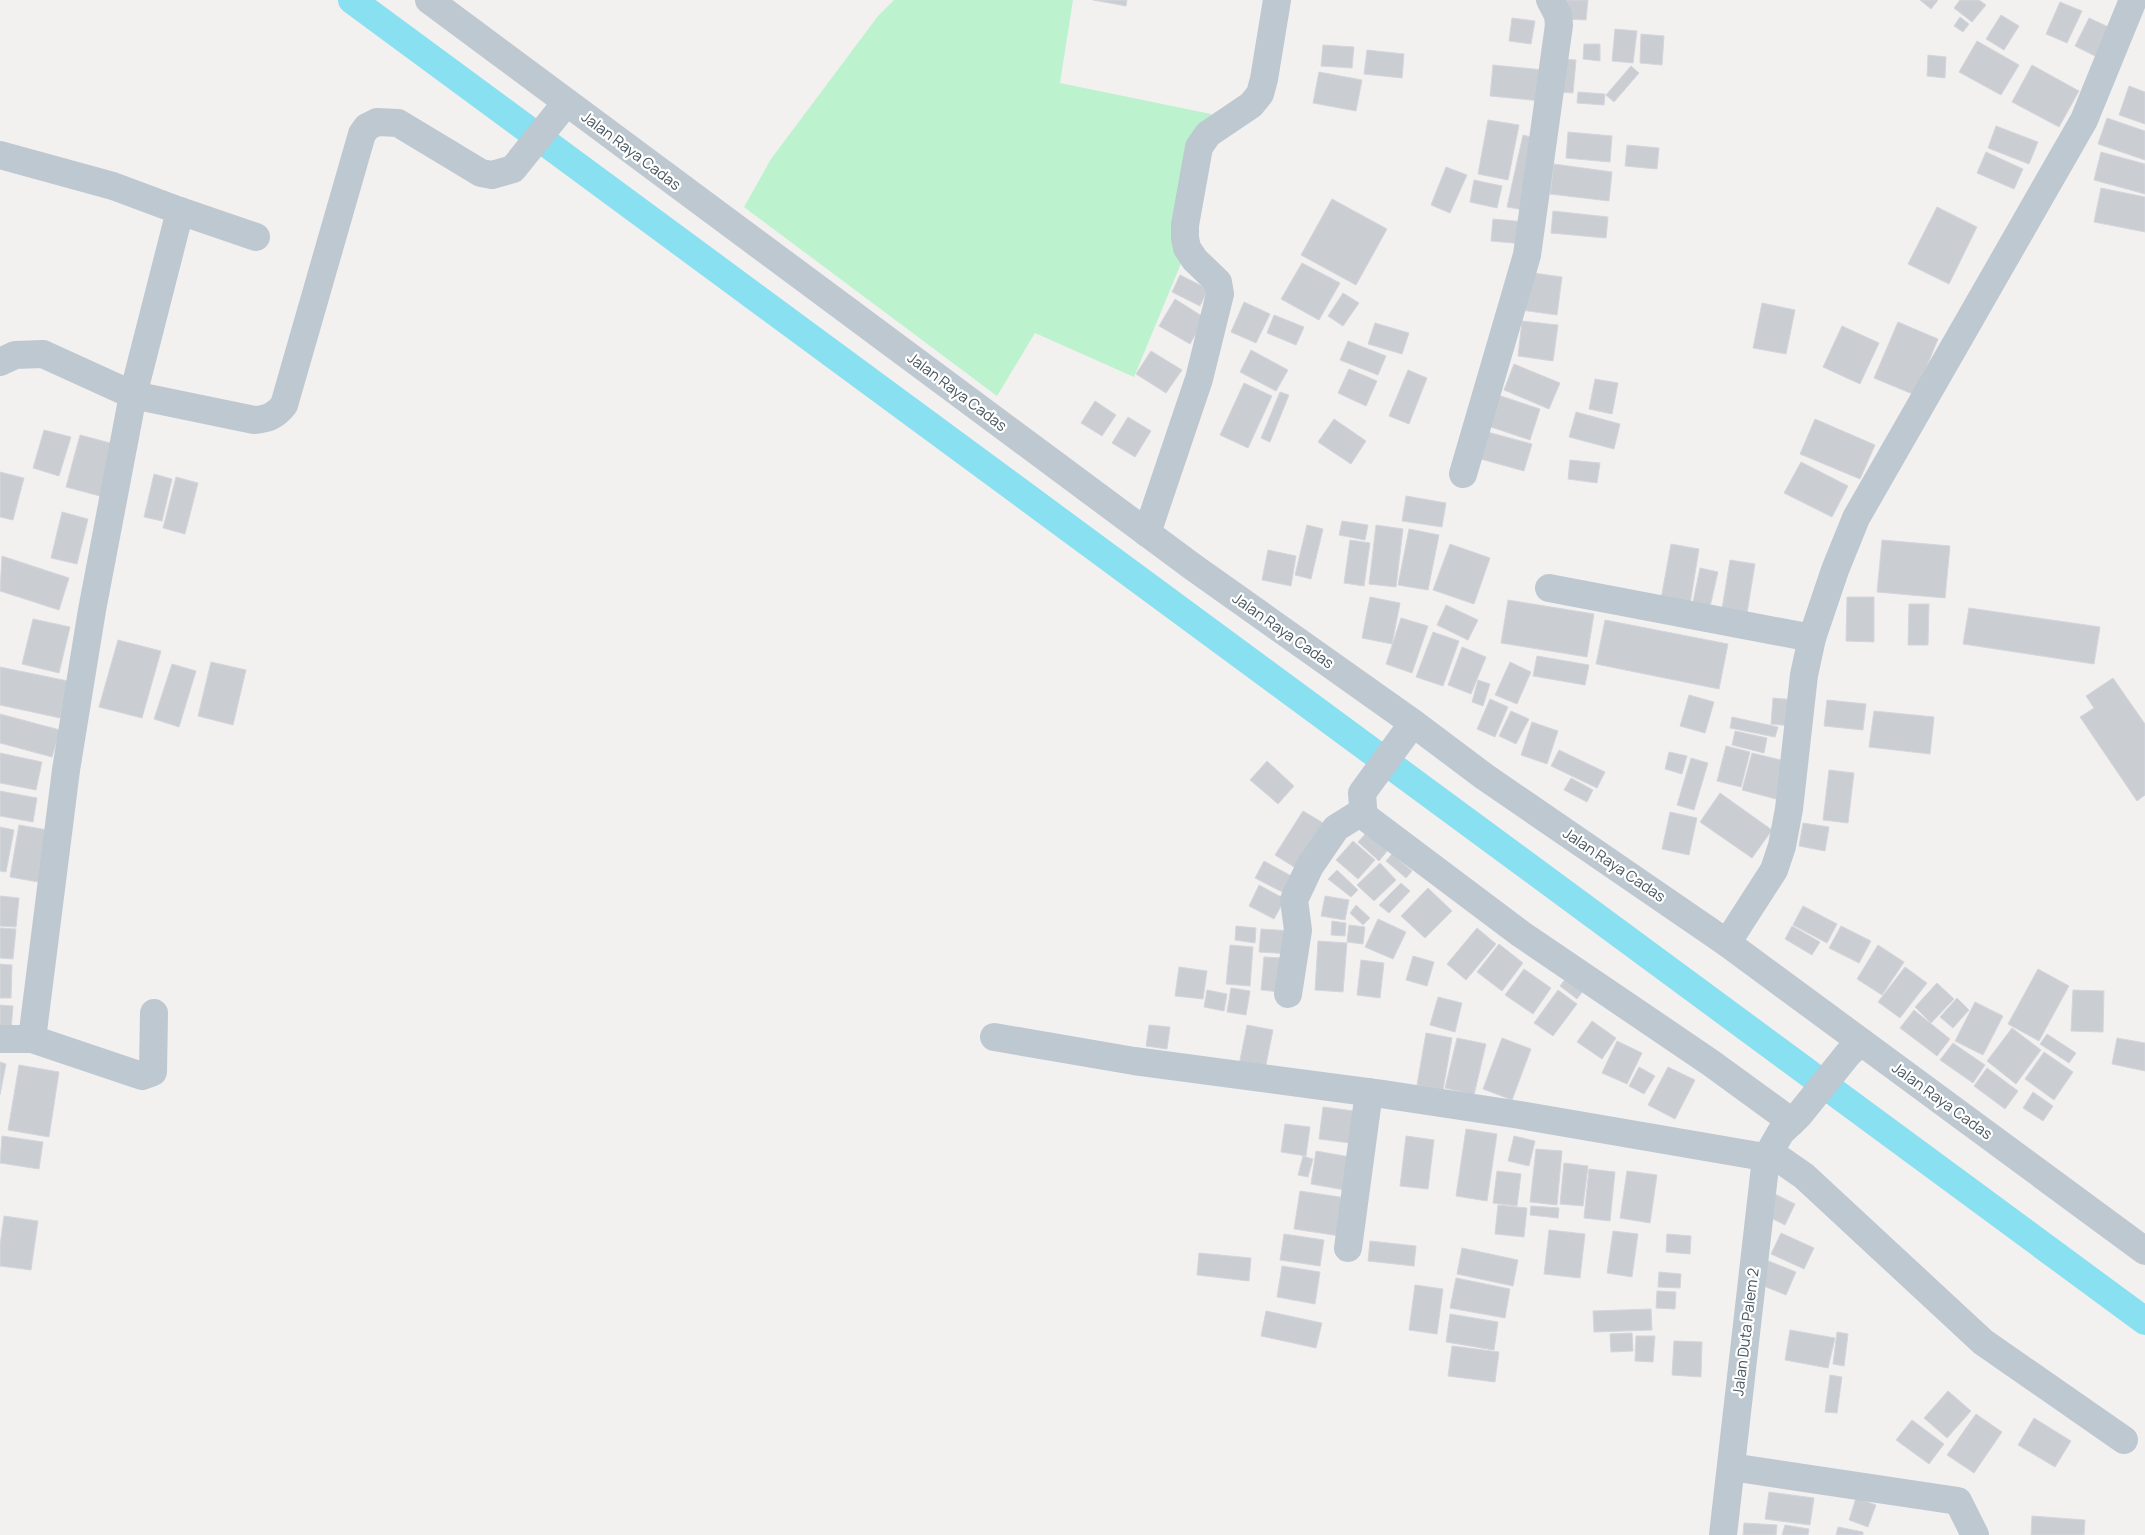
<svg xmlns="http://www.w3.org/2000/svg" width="2145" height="1535" font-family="Manrope,sans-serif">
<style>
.green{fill:#bdf2cf}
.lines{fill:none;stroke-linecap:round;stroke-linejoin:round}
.canal{stroke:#88e0f1;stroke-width:28}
.building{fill:#caced3;stroke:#d4d6dc}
.minor{stroke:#bdc8d0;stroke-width:28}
.labels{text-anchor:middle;stroke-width:4.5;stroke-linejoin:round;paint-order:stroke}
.street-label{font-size:15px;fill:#47555f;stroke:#fff}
</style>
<rect width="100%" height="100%" fill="#f3f0f0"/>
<polygon class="green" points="894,0 1073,0 1060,83 1211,114 1192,237 1134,377 1035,333 997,396 744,207 771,159 878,16"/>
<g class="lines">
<polyline class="canal" points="352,0 2145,1321"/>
</g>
<g class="building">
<polygon points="1093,0 1127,0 1126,6"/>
<polygon points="1565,0 1588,0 1586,20 1564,19"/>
<polygon points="1920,0 1938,0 1931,9"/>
<polygon points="1960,0 1979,0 1986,5 1972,22 1954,8"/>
<polygon points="2060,2 2082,11 2067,43 2046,34"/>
<polygon points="2001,15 2019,26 2004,50 1986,39"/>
<polygon points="1960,17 1969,24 1963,32 1954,26"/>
<polygon points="1512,18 1535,21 1531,44 1509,41"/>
<polygon points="2089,18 2113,29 2099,58 2075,46"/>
<polygon points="1615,29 1637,31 1633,63 1612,61"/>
<polygon points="1641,34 1664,36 1662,65 1640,63"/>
<polygon points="1977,41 2019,65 2001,95 1959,72"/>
<polygon points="1584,44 1600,44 1600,61 1583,59"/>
<polygon points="1323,45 1354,47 1352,68 1321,66"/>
<polygon points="1367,50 1404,54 1402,78 1364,74"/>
<polygon points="1928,55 1946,57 1945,78 1927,76"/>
<polygon points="1561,59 1576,60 1573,93 1558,92"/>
<polygon points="1493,65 1544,70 1541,101 1490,96"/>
<polygon points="2032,65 2079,91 2059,127 2012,102"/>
<polygon points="1631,66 1639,73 1614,102 1606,95"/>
<polygon points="1319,72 1362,80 1356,111 1313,103"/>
<polygon points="2129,86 2145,92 2145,124 2119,115"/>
<polygon points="1578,92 1605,94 1604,105 1577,103"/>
<polygon points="2107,118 2145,131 2145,160 2098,144"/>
<polygon points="1488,120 1519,125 1508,180 1478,174"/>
<polygon points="1996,126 2038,142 2029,164 1988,148"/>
<polygon points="1568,132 1612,136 1610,162 1566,158"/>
<polygon points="1523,135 1539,139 1524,210 1507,207"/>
<polygon points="1627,145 1659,148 1657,169 1625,166"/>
<polygon points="1986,152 2023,169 2014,189 1977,173"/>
<polygon points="2101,152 2145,164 2145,194 2094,180"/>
<polygon points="1554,164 1612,172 1609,201 1550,194"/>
<polygon points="1446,167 1467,175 1450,213 1431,205"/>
<polygon points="1474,180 1502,186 1497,208 1470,202"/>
<polygon points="2101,188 2145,197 2145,232 2094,222"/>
<polygon points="1332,199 1387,229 1356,285 1301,255"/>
<polygon points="1937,207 1977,227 1949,284 1908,264"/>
<polygon points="1553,211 1608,217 1606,238 1551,233"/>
<polygon points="1493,219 1526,222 1524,244 1491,241"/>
<polygon points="1302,263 1340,283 1319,320 1281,299"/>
<polygon points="1526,272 1562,277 1557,315 1521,310"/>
<polygon points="1180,275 1208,289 1200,306 1172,292"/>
<polygon points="1343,293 1359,303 1343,326 1328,316"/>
<polygon points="1175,299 1205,318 1190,344 1159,326"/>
<polygon points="1244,302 1270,314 1256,343 1231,332"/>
<polygon points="1762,303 1795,310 1786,354 1753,348"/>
<polygon points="1274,315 1304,327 1296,345 1267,333"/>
<polygon points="1522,321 1558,325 1553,361 1518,356"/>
<polygon points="1898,322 1938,339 1915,395 1874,378"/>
<polygon points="1375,323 1409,333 1402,354 1368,344"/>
<polygon points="1842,326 1879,343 1860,384 1823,367"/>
<polygon points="1348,341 1386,356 1378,375 1340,360"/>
<polygon points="1251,350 1288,370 1276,391 1240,372"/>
<polygon points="1151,351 1182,370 1166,393 1136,374"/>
<polygon points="1514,364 1560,383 1549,409 1504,390"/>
<polygon points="1349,369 1377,381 1366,406 1338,393"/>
<polygon points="1408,370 1427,378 1409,424 1389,416"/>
<polygon points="1595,379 1618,383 1612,414 1589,409"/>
<polygon points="1244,383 1272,396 1248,448 1220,435"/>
<polygon points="1280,392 1289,395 1270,442 1261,438"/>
<polygon points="1495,394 1540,409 1530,440 1485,425"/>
<polygon points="1095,401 1116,415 1102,436 1081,423"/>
<polygon points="1576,412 1620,424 1614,449 1569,437"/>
<polygon points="1128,417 1151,431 1135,457 1112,443"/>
<polygon points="1334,419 1366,441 1351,464 1318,442"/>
<polygon points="1815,419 1875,445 1860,479 1800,454"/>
<polygon points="44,430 71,437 59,476 33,468"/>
<polygon points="1484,431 1532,444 1524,471 1477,458"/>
<polygon points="80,435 114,444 100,496 66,487"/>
<polygon points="1570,460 1600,463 1597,483 1568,479"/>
<polygon points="1801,462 1848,486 1832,517 1784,493"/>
<polygon points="0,472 24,478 13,520 0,517"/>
<polygon points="154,474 172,479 162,521 144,517"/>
<polygon points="176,477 198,483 185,534 163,528"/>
<polygon points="1406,496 1446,503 1442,527 1402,521"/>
<polygon points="62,512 88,519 77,564 51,558"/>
<polygon points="1342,521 1368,525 1365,540 1339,535"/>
<polygon points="1307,525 1323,529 1311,579 1295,575"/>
<polygon points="1376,525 1403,529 1396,587 1369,584"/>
<polygon points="1409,529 1439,535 1428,590 1398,585"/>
<polygon points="1350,540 1370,543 1364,586 1344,583"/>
<polygon points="1882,540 1950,546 1945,598 1877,592"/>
<polygon points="1450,544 1490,558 1474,604 1433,590"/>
<polygon points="1671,544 1699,549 1690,604 1661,599"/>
<polygon points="1268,550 1296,556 1291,586 1262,580"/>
<polygon points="2,556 69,578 59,610 0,591"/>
<polygon points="1730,560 1755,564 1747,613 1722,609"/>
<polygon points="1700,568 1718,572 1709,611 1692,607"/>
<polygon points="1370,597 1400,603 1392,644 1362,638"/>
<polygon points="1847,597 1874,597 1874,642 1846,641"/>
<polygon points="1508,600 1594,614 1587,657 1501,643"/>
<polygon points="1909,604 1929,604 1928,645 1908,645"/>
<polygon points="1446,605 1478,620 1468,640 1437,625"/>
<polygon points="1969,608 2100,627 2094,664 1963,644"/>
<polygon points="1401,618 1428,626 1412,673 1386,664"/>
<polygon points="33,619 70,627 59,673 22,664"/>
<polygon points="1605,620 1728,644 1719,689 1596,664"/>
<polygon points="1433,632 1459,641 1443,686 1416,677"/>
<polygon points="118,640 161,651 142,718 99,707"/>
<polygon points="1462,647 1486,657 1471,694 1448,685"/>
<polygon points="1537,656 1589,665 1585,685 1533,676"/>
<polygon points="211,662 246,670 233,725 198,716"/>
<polygon points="1510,662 1531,672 1517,704 1495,695"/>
<polygon points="172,664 196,671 179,727 154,719"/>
<polygon points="0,667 68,681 60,718 0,705"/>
<polygon points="2113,678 2145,724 2145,795 2137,801 2080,717 2094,708 2086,696"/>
<polygon points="1478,680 1490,684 1483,706 1472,702"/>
<polygon points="1689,695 1714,702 1705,733 1680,726"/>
<polygon points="1773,698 1796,700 1793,726 1771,724"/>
<polygon points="1490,699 1508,707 1495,737 1477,729"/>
<polygon points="1827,700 1866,704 1863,730 1824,726"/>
<polygon points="1511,711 1529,719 1516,744 1499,736"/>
<polygon points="1874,711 1934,717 1930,754 1869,747"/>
<polygon points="0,714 60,730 52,757 0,743"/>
<polygon points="1732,717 1778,727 1775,737 1730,728"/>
<polygon points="1532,722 1558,731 1547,764 1521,755"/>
<polygon points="1735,731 1767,738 1764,753 1732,745"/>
<polygon points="1726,746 1750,752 1741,787 1717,781"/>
<polygon points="1559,750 1605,772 1597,788 1551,766"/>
<polygon points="1669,752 1687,756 1682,774 1665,769"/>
<polygon points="0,753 42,762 36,790 0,783"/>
<polygon points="1752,753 1785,761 1776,799 1742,790"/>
<polygon points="1691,758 1708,763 1694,810 1677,805"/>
<polygon points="1267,761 1294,786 1278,804 1250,780"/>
<polygon points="1829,770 1854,773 1848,823 1823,820"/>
<polygon points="1571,778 1593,790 1587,802 1564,790"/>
<polygon points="0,791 37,798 33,822 0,816"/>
<polygon points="1720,793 1772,830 1752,858 1700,822"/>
<polygon points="1303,811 1330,827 1302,872 1275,855"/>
<polygon points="1670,812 1697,818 1689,855 1662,849"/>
<polygon points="1803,823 1829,827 1825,851 1799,846"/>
<polygon points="19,825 53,831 44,883 10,877"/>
<polygon points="0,827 14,830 6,872 0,871"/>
<polygon points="1367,832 1388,850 1379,861 1358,842"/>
<polygon points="1353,841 1375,860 1358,879 1336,860"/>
<polygon points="1392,854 1412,871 1406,878 1386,861"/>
<polygon points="1264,861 1295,878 1286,894 1255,878"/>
<polygon points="1380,863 1396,880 1374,901 1357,885"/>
<polygon points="1337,870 1358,890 1351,897 1328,879"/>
<polygon points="1401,883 1410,891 1389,913 1379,905"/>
<polygon points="1259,885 1285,899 1274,919 1249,906"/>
<polygon points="1428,888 1452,911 1425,938 1401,916"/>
<polygon points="0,896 19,898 16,927 0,926"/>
<polygon points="1325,896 1349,900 1345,920 1321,916"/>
<polygon points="1356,905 1370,918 1363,925 1350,913"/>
<polygon points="1803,906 1837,924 1827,943 1793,925"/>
<polygon points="1378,919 1406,932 1393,959 1365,947"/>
<polygon points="1332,921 1346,923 1345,936 1331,935"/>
<polygon points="1349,925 1365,927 1363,944 1347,942"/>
<polygon points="1236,926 1256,928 1255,943 1235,940"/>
<polygon points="1792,926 1820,942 1812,955 1785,939"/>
<polygon points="1841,926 1871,941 1859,963 1829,948"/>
<polygon points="0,928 16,929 13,959 0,958"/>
<polygon points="1477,928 1496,944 1466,980 1447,964"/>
<polygon points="1261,929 1292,931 1291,954 1259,952"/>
<polygon points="1318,941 1347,943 1343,992 1315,990"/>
<polygon points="1499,944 1523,963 1502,991 1477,972"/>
<polygon points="1230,945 1253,947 1250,986 1226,984"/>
<polygon points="1878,945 1904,962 1882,995 1857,979"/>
<polygon points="1413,956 1434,962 1427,986 1406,980"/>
<polygon points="1264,957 1284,958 1281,992 1261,990"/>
<polygon points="1361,960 1384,963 1380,998 1357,995"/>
<polygon points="0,964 12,965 11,998 0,998"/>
<polygon points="1179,967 1207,971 1203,999 1175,996"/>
<polygon points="1905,967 1927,983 1900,1018 1878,1002"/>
<polygon points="1524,969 1551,988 1533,1014 1505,995"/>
<polygon points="2038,969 2069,986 2039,1041 2008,1024"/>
<polygon points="1566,978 1583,991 1577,999 1560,986"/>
<polygon points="1937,983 1954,999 1931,1023 1915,1007"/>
<polygon points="1231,988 1250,991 1246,1015 1227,1012"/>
<polygon points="1207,990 1227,994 1224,1011 1204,1007"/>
<polygon points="1558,990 1577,1004 1553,1036 1534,1023"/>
<polygon points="2073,990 2104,991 2103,1032 2071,1031"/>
<polygon points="1438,997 1462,1003 1455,1032 1430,1025"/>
<polygon points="1957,998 1969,1010 1953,1028 1940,1017"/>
<polygon points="1975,1002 2003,1016 1983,1055 1955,1041"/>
<polygon points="0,1005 13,1006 11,1031 0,1030"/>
<polygon points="1914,1010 1950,1039 1937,1056 1900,1028"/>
<polygon points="1592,1021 1616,1038 1602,1059 1577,1042"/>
<polygon points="1149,1025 1170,1027 1167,1049 1146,1046"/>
<polygon points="1247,1025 1273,1030 1264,1075 1238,1070"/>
<polygon points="2012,1028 2041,1050 2016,1084 1987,1061"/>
<polygon points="1426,1033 1452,1038 1443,1090 1417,1085"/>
<polygon points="2047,1034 2076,1053 2069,1063 2040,1044"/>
<polygon points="1457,1038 1486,1044 1474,1095 1445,1088"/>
<polygon points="1502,1038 1531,1049 1512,1100 1483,1089"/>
<polygon points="2117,1038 2145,1043 2145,1071 2112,1064"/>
<polygon points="1617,1041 1642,1053 1627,1084 1602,1073"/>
<polygon points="1953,1043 1985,1065 1973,1083 1940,1060"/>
<polygon points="2044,1052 2073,1072 2054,1100 2025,1079"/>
<polygon points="0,1062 6,1064 0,1095"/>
<polygon points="19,1065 59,1072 49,1137 8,1130"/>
<polygon points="1639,1067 1655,1076 1644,1094 1629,1086"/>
<polygon points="1668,1067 1695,1080 1675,1119 1648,1105"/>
<polygon points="1987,1068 2018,1091 2005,1109 1974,1086"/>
<polygon points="2033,1092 2053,1106 2043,1121 2023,1108"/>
<polygon points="1323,1107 1354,1111 1350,1143 1319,1139"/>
<polygon points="1285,1124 1310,1127 1306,1156 1281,1152"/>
<polygon points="1466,1129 1497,1134 1487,1201 1456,1196"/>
<polygon points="2,1136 43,1142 39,1169 0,1163"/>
<polygon points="1406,1136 1434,1140 1428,1189 1400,1186"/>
<polygon points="1514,1136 1535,1141 1529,1166 1508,1161"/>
<polygon points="1536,1149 1562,1151 1557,1205 1530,1202"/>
<polygon points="1316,1151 1350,1157 1345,1190 1311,1184"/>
<polygon points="1303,1156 1313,1159 1308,1177 1298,1175"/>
<polygon points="1564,1163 1588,1166 1583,1206 1560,1204"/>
<polygon points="1589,1169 1615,1172 1610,1221 1584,1218"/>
<polygon points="1497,1171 1521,1174 1517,1206 1493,1203"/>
<polygon points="1627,1171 1657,1175 1650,1223 1620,1218"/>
<polygon points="1300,1191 1346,1198 1340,1236 1294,1229"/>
<polygon points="1773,1193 1795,1204 1785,1225 1763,1214"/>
<polygon points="1498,1205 1527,1208 1524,1237 1495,1234"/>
<polygon points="1531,1206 1559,1208 1558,1218 1530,1215"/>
<polygon points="4,1216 38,1221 31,1270 0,1266 0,1245"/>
<polygon points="1549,1230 1585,1234 1580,1278 1544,1274"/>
<polygon points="1613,1231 1638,1234 1632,1277 1607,1273"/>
<polygon points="1781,1233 1814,1248 1804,1269 1771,1254"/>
<polygon points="1284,1234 1324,1240 1320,1266 1280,1260"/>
<polygon points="1667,1234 1691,1236 1690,1254 1666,1252"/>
<polygon points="1370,1241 1416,1246 1414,1266 1368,1261"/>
<polygon points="1462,1248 1518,1260 1513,1286 1457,1274"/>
<polygon points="1199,1253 1251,1258 1249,1281 1197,1275"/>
<polygon points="1766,1260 1796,1272 1786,1295 1756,1283"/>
<polygon points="1282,1266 1320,1272 1315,1304 1277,1297"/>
<polygon points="1659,1272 1681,1274 1680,1288 1658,1287"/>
<polygon points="1456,1278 1510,1289 1505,1318 1450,1308"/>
<polygon points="1415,1285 1443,1289 1437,1334 1409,1330"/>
<polygon points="1657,1291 1676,1292 1675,1309 1656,1308"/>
<polygon points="1651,1309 1652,1330 1594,1332 1593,1311"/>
<polygon points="1266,1311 1322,1323 1316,1348 1261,1336"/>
<polygon points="1450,1314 1498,1322 1494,1350 1446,1342"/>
<polygon points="1790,1330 1835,1338 1828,1368 1785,1360"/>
<polygon points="1837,1332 1848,1334 1844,1366 1833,1364"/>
<polygon points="1632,1333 1633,1351 1611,1352 1610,1334"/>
<polygon points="1636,1336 1655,1336 1653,1362 1635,1361"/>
<polygon points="1674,1341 1702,1342 1701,1377 1672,1375"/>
<polygon points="1452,1346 1499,1352 1495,1382 1448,1376"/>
<polygon points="1830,1375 1842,1377 1837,1413 1825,1412"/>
<polygon points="1948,1391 1971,1411 1947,1438 1924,1418"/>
<polygon points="1976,1414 2002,1432 1974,1473 1947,1455"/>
<polygon points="2034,1418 2071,1441 2055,1467 2018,1445"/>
<polygon points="1912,1420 1944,1444 1929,1464 1896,1440"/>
<polygon points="1769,1492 1814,1498 1810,1525 1765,1519"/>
<polygon points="1856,1498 1876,1505 1868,1527 1849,1520"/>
<polygon points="2032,1516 2085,1520 2084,1535 2031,1535"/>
<polygon points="1744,1523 1777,1525 1776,1535 1743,1535"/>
<polygon points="1785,1525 1809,1529 1808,1535 1782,1535"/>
<polygon points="1838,1527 1863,1532 1863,1535 1836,1535"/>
</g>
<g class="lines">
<g class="minor">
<polyline points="429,0 1193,567 1413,723 1485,777 1727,943 2145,1251"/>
<polyline points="0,155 113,186 180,211 133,395 92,610 66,770 32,1039 0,1039"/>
<polyline points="180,211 256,237"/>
<path d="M0,362L15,355L43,354L133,395L254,420C268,419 275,416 284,405L362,134L367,127L377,122L398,123L481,173L492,175L513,169L566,103"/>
<polyline points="1463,474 1527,255 1559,25 1558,15 1550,0"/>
<polyline points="1147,533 1199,379 1220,294 1218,282 1195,260 1187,248 1185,238 1185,225 1199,147 1208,134 1251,105 1260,94 1264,79 1277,0"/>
<polyline points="1549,588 1812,638"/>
<polyline points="1360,813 1521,934 1711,1063 1792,1122"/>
<polyline points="1727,943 1774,870 1782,846 1789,809 1804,675 1812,638 1835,570 1856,518 2084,120 2133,0"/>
<polyline points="1288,994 1298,930 1294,900 1310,866 1336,828 1360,813 1363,807 1362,793 1413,723"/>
<polyline points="994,1037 1134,1061 1382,1094 1520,1115 1781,1160 1804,1176 1983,1342 2124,1440"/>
<polyline points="32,1039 142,1076 153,1072 154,1013"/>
<polyline points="1348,1248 1369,1092"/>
<polyline points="1731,1467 1958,1501 1975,1535"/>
<polyline points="1723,1535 1766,1158 1781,1132 1799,1115 1848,1054 1861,1042"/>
</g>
</g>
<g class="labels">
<g class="street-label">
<text transform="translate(631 151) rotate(37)" y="5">Jalan Raya Cadas</text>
<text transform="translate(957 392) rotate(37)" y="5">Jalan Raya Cadas</text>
<text transform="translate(1283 631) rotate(35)" y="5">Jalan Raya Cadas</text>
<text transform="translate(1614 865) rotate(34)" y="5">Jalan Raya Cadas</text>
<text transform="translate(1942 1101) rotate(36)" y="5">Jalan Raya Cadas</text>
<text transform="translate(1746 1332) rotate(-83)" y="5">Jalan Duta Palem 2</text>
</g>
</g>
</svg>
